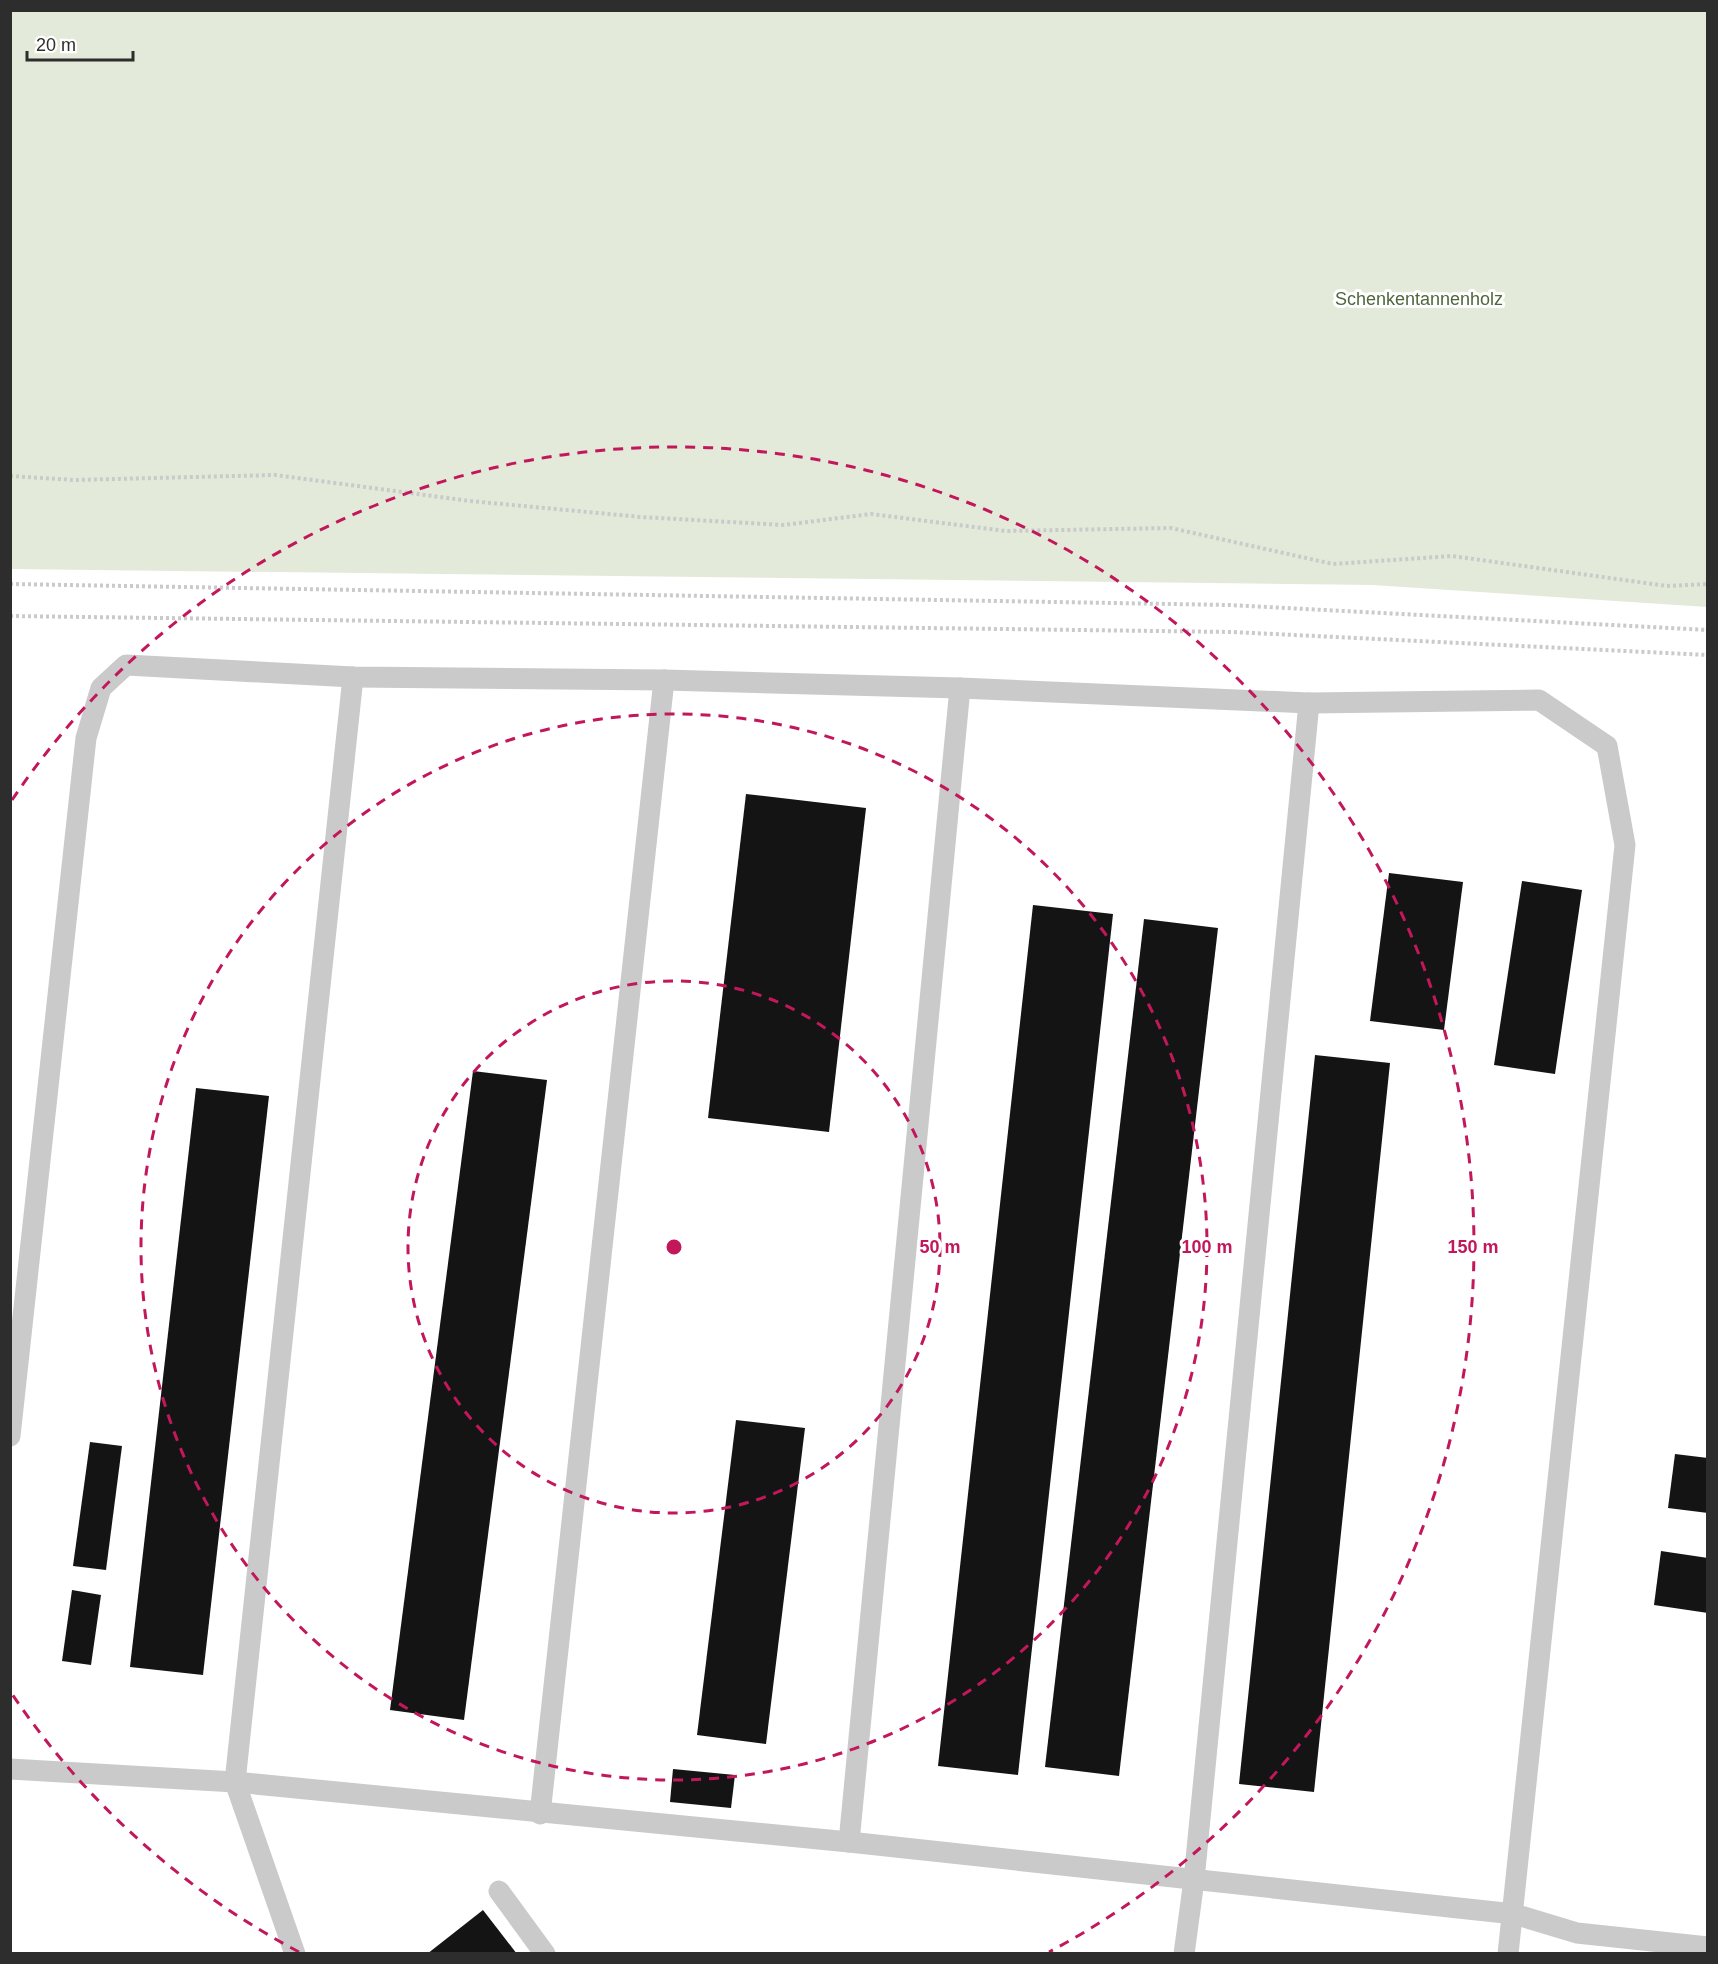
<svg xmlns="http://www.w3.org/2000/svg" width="1718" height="1964" font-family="Helvetica,sans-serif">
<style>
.green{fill:#e3eada}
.building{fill:#141414}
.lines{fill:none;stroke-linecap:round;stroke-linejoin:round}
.path{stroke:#cacaca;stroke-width:4;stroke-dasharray:3 3;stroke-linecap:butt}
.service{stroke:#cacaca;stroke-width:21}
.ring{fill:none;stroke:#c2185b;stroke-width:3;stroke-dasharray:10 8}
.labels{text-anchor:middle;stroke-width:6;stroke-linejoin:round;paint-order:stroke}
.park-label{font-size:18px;fill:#50663c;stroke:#fff}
.centre{fill:#c2185b;stroke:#fff;stroke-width:3}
.ring-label{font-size:18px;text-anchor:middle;font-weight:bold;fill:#c2185b;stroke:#fff;stroke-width:6;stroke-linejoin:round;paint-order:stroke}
</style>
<rect width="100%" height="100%" fill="#fff"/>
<polygon class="green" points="11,10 1707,11 1707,607 1372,585 11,569"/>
<g class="building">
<polygon points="746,794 866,808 829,1132 708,1118"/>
<polygon points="1389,873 1463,882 1444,1030 1370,1021"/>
<polygon points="1522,881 1582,890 1555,1074 1494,1065"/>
<polygon points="1033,905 1113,914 1018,1775 938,1766"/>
<polygon points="1144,919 1218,928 1119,1776 1045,1767"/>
<polygon points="1315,1055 1390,1063 1314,1792 1239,1784"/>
<polygon points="473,1071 547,1080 464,1720 390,1710"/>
<polygon points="196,1088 269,1096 203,1675 130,1667"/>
<polygon points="736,1420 805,1428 766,1744 697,1735"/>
<polygon points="90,1442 122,1446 106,1570 73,1566"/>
<polygon points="1675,1454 1708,1458 1708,1513 1668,1508"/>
<polygon points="1661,1551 1708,1558 1708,1613 1654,1605"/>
<polygon points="72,1590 101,1595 91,1665 62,1661"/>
<polygon points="673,1769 735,1775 731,1808 670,1802"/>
<polygon points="483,1910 517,1954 427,1954"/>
</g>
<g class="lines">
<g class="path">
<polyline points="10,476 74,480 275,475 470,501 641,517 784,525 871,514 1006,531 1171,528 1333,564 1452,556 1667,586 1708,584"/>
<polyline points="10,584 1229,605 1708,630"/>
<polyline points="10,616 1232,632 1708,655"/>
</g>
<g class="service">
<polyline points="10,1436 86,738 101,688 126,665 353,677 664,680 960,688 1309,703 1539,700 1607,746 1625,845 1508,1954"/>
<polyline points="10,1769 235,1782 849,1842 1514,1914 1577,1933 1708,1947"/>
<polyline points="540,1814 664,680"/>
<polyline points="849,1842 960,688"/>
<polyline points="499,1891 545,1954"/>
<polyline points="295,1954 235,1782 353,677"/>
<polyline points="1184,1954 1194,1880 1309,703"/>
</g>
</g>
<g class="ring">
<circle cx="674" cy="1247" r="266"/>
<circle cx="674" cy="1247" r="533"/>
<path d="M299 1952A799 799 0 0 1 12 1694M12 800A799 799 0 1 1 1049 1952"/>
</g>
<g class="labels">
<g class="park-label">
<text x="1419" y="305">Schenkentannenholz</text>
</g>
</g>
<circle cx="674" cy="1247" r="9" class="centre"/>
<g class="ring-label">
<text x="940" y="1253">50 m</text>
<text x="1207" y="1253">100 m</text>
<text x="1473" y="1253">150 m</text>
</g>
<rect width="1718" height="1964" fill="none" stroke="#2d2d2d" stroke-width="24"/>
<path d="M27 51v9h106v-9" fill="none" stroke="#2d2d2d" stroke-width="3"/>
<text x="36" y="51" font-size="18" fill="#2d2d2d" stroke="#ffffff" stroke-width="4.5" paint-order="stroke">20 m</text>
</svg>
